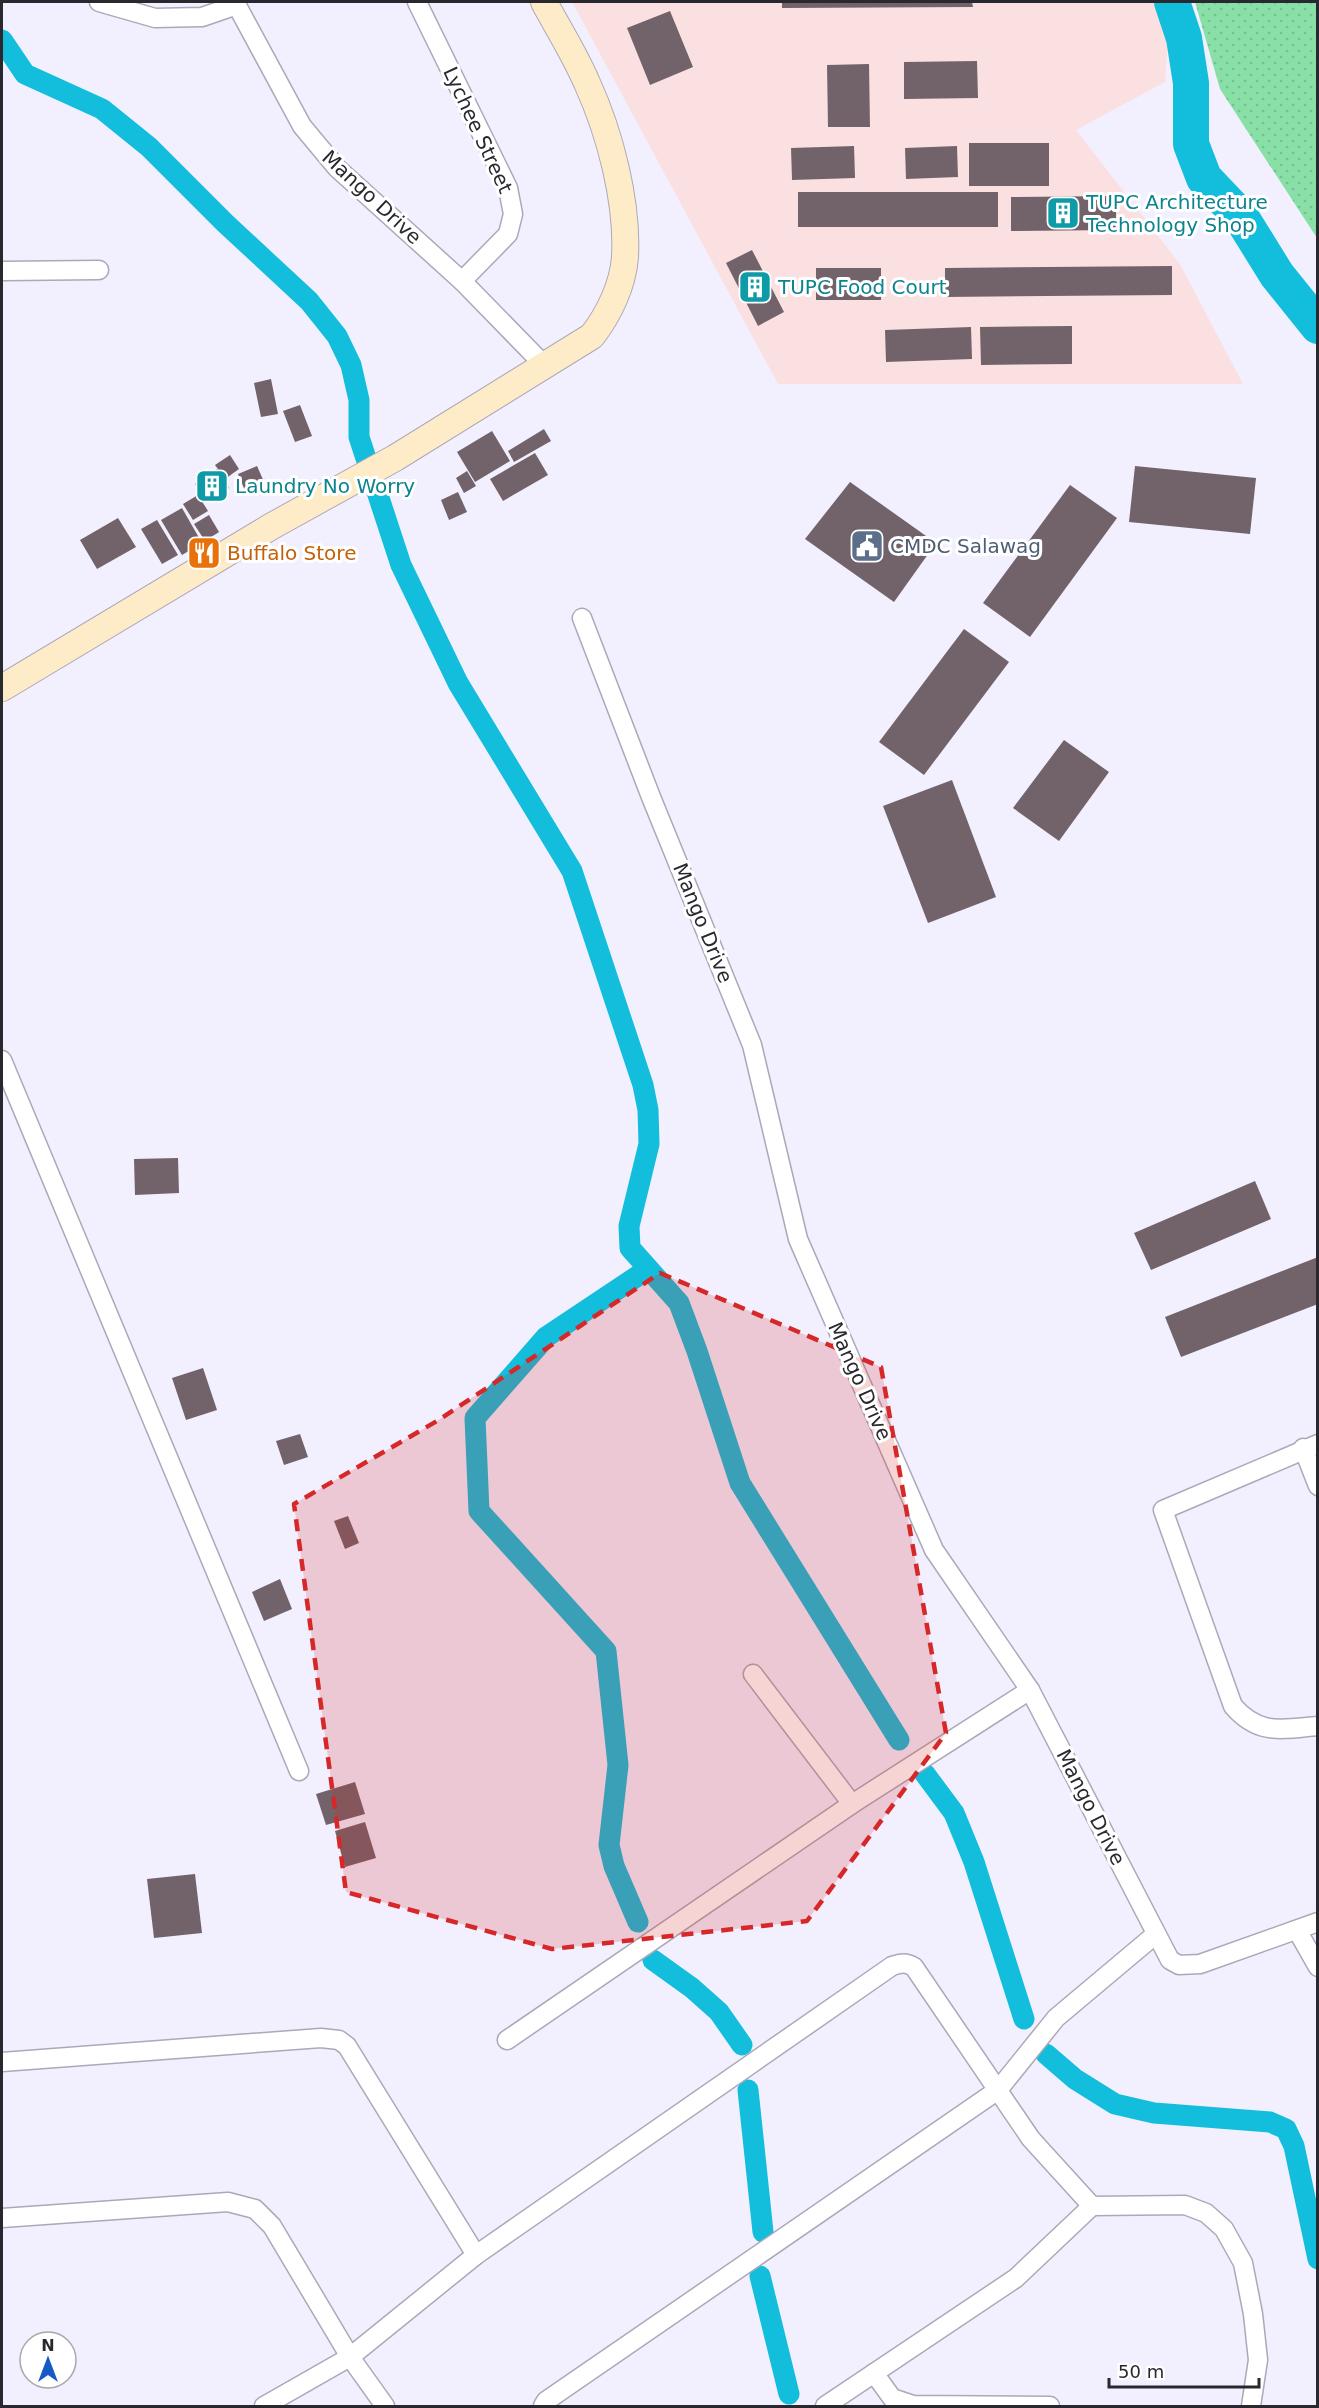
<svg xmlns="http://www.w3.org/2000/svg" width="1319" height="2408" font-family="'DejaVu Sans',sans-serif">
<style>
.education{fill:#fbe0e2}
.grass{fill:url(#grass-dots)}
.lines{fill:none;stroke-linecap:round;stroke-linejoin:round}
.canal{stroke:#12bedc;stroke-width:21}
.river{stroke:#12bedc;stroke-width:36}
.building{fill:#716369}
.minor-casing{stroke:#aba9b7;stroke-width:21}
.secondary-casing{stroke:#aba9b7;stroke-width:28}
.minor{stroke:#fff;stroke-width:18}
.secondary{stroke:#feecc9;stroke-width:26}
.marked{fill:#d62828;fill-opacity:0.2;stroke:#d62828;stroke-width:4.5;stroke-dasharray:12 8;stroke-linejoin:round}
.labels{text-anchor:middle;stroke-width:6;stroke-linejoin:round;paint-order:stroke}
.street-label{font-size:20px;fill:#29282e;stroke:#fff}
.culture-label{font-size:20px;fill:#0d838f;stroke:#fff;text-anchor:start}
.service-label{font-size:20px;fill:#4e5e75;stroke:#fff;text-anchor:start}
.food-label{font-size:20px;fill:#c56008;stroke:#fff;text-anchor:start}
</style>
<defs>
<pattern id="grass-dots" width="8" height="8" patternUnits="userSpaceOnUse" patternTransform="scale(1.5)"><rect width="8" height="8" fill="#88e0a6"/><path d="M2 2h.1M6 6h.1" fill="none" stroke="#75c08f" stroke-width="1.8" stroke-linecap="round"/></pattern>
</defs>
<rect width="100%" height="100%" fill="#f2efff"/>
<polygon class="education" points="572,2 1154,2 1168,39 1165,82 1076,130 1180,264 1243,384 778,384"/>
<polygon class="grass" points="1195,2 1317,2 1317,238 1220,89"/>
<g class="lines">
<g class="canal">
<polyline points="2,40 25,74 102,109 149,147 225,223 309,301 337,336 351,365 359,400 359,437 401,565 458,683 572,871 643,1085 648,1110 649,1144 629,1226 630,1248 679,1303 697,1351 740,1483 899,1740"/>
<polyline points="925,1774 954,1813 974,1862 1024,2019"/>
<polyline points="638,1922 614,1866 609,1845 618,1765 606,1651 479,1511 475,1418 546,1337 648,1269"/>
<polyline points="653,1960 692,1988 719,2012 742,2045"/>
<polyline points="1046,2054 1075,2079 1115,2104 1154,2113 1270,2122 1286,2129 1294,2146 1318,2259"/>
<polyline points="748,2090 763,2232"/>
<polyline points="760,2276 789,2394"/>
</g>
<polyline class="river" points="1172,2 1184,38 1191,83 1191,144 1204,178 1241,217 1277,275 1318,326"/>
</g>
<g class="building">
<polygon points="782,2 972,2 973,7 782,8"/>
<polygon points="670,11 693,67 650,85 627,28"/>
<polygon points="977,61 978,98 904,99 904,62"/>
<polygon points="869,64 870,127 828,127 827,65"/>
<rect x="969" y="143" width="80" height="43"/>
<polygon points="854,146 855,178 792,180 791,148"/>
<polygon points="957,146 958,177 906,179 905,148"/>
<rect x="798" y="192" width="200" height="35"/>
<polygon points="1116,196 1116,230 1011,231 1011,197"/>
<polygon points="752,250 784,312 758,326 726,263"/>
<polygon points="1172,266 1172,295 945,297 945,268"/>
<rect x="816" y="268" width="65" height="32"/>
<polygon points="1072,326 1072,364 981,365 980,327"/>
<polygon points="971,327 972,359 886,362 885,330"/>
<polygon points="271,379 278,414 261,417 254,383"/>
<polygon points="300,405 312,436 295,442 283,411"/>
<polygon points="544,429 551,441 514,462 508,451"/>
<polygon points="492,431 510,461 475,482 457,452"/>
<polygon points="535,453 548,475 503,501 490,479"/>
<polygon points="230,455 239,469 225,479 215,465"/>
<polygon points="257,466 265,484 246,493 238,474"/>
<polygon points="1135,466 1256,478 1250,534 1129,522"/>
<polygon points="217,469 229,488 207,502 195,484"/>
<polygon points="467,471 476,486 464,493 456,478"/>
<polygon points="850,482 936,543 894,602 805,539"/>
<polygon points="1070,485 1117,518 1030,637 983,603"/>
<polygon points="458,492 467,512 449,520 441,500"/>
<polygon points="198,495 208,511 193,520 183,504"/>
<polygon points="182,508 202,543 182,555 161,520"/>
<polygon points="209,515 219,532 205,541 194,524"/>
<polygon points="118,518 136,547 97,569 80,540"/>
<polygon points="157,520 178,555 162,564 141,529"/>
<polygon points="964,629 1009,662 924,775 879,742"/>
<polygon points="1064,740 1109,772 1059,841 1013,808"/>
<polygon points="952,780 996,897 928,923 883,806"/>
<polygon points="178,1158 179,1193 135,1195 134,1159"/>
<polygon points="1255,1181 1271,1219 1151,1270 1134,1233"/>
<polygon points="1318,1257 1318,1304 1181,1357 1165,1317"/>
<polygon points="203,1368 217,1410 186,1420 172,1378"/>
<polygon points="300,1434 308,1457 284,1465 276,1441"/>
<polygon points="348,1516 359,1543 345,1549 334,1521"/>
<polygon points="280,1579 292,1609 264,1621 252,1592"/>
<polygon points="355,1782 365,1814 326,1825 316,1794"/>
<polygon points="365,1822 376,1858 345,1867 335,1831"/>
<polygon points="195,1874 202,1933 154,1938 147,1879"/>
</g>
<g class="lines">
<defs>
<g id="minor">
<polyline points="99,2 155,18 202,17 237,5"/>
<polyline points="235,2 302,126 337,168 462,281 544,365"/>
<polyline points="417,2 508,188 513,214 508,234 462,281"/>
<polyline points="2,271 99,270"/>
<polyline points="582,618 651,797 752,1045 798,1239 934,1550 1030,1690 1170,1960 1179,1965 1200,1964 1318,1922"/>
<polyline points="2,1060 299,1771"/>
<path d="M1318,1444L1163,1510L1233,1706C1259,1736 1282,1729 1318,1726"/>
<polyline points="1303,1448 1318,1486"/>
<polyline points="753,1674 852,1804"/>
<polyline points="1297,1930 1318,1967"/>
<polyline points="507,2040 852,1804 1030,1690"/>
<polyline points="2,2062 321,2038 339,2040 347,2046 476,2255"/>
<polyline points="2,2218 228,2202 255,2209 272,2226 350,2357 385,2406"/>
<polyline points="874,2373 892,2398 913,2405 1050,2406"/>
<path d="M264,2406L350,2357L476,2255L892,1966C901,1963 906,1962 914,1967L1031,2139L1092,2206L1185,2205L1206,2213L1224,2229L1243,2263L1253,2314L1258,2360L1251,2406"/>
<polyline points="543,2406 546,2401 998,2090 1056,2018 1156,1934"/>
<polyline points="825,2406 1016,2278 1092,2206"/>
</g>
<path id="secondary" d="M2,688L272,526L395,458L592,336C609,314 623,285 625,257C628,202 610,133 587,83C575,55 558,28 544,2"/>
</defs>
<use href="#minor" class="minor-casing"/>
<use href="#secondary" class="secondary-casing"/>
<use href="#minor" class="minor"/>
<use href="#secondary" class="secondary"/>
</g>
<path class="marked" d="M660,1273L881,1367L946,1733L807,1921L552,1949L346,1892L294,1504L437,1421Z"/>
<defs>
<symbol id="building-square" viewBox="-11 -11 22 22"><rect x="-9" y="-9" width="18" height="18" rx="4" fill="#0f9aa8" stroke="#fff"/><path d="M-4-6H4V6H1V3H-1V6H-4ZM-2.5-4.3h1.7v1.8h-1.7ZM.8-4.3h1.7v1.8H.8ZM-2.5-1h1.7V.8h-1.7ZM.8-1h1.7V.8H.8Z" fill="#fff"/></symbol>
<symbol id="civic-square" viewBox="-11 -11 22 22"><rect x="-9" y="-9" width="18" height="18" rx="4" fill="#5c6f8a" stroke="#fff"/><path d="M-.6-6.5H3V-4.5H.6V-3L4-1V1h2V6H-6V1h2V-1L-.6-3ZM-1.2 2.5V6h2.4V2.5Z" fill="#fff"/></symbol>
<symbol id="restaurant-square" viewBox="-11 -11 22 22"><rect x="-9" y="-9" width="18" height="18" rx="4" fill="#e8710a" stroke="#fff"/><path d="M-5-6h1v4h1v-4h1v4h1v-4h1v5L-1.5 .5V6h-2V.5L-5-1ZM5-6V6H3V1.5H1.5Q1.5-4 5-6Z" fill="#fff"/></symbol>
</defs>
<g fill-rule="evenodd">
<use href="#building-square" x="1044" y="194" width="38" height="38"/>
<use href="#building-square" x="736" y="268" width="38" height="38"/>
<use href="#building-square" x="193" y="467" width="38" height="38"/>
<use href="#civic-square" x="848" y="527" width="38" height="38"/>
<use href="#restaurant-square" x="185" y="534" width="38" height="38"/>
</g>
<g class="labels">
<g class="street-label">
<text transform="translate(478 130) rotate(65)" y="7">Lychee Street</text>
<text transform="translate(372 197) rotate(43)" y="7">Mango Drive</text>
<text transform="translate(703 923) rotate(68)" y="7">Mango Drive</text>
<text transform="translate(860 1381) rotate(66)" y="7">Mango Drive</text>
<text transform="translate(1091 1807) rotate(63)" y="7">Mango Drive</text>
</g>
<g class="culture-label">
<text x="1086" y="209">TUPC Architecture<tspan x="1086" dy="23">Technology Shop</tspan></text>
<text x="778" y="294">TUPC Food Court</text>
<text x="235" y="493">Laundry No Worry</text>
</g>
<g class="service-label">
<text x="890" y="553">CMDC Salawag</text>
</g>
<g class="food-label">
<text x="227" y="560">Buffalo Store</text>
</g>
</g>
<rect width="1319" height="2408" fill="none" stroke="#29282e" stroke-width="6"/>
<g transform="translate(48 2360)"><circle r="28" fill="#ffffff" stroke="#a9a9ab" stroke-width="1.5"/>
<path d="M0-4.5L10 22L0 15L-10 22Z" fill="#165ac5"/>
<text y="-9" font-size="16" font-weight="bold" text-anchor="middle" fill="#29282e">N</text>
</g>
<path d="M1109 2378v9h150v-9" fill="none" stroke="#29282e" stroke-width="3"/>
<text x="1118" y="2378" font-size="18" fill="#29282e" stroke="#ffffff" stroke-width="4.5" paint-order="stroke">50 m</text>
</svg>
